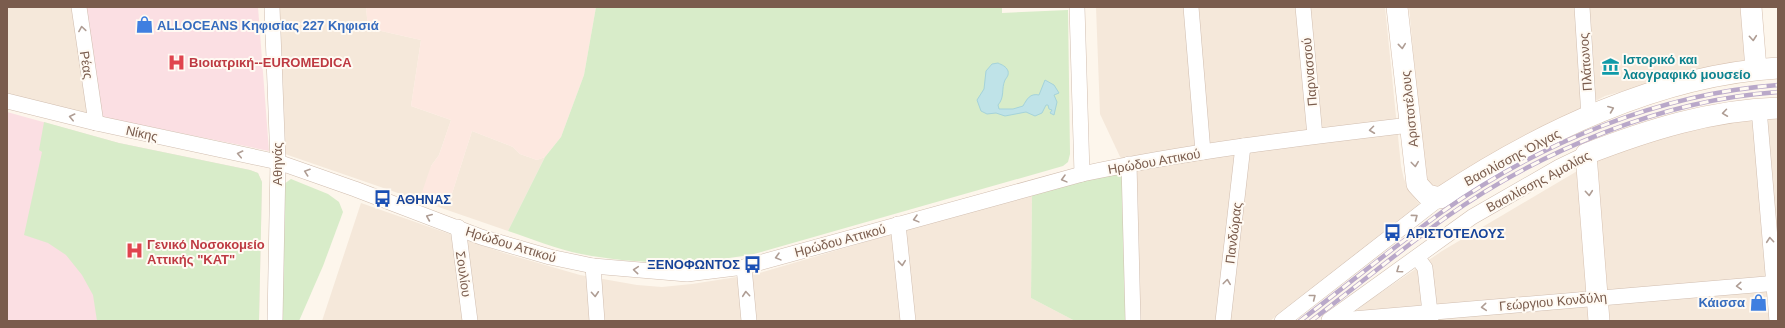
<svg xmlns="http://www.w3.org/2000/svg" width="1785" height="328" font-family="Helvetica,sans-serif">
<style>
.residential{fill:#f5e8da}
.commercial{fill:#fde8e0}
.medical{fill:#fbdfe3}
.green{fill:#d8ecc9}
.water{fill:#bfe3e8;stroke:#a5d3da}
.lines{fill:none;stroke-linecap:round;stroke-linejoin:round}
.street-casing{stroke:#d1beb0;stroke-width:16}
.secondary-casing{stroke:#d6c0b0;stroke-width:22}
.street{stroke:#fff;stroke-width:15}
.secondary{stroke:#fff;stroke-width:21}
.rail-casing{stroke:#b9a8c9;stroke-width:4.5}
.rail{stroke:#fffaf3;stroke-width:3;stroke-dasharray:9;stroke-linecap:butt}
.oneway{stroke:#af9d94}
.labels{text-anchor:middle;stroke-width:4;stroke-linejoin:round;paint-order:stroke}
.shop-label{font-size:13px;font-weight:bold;fill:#366cbe;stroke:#fffaf3;text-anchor:start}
.culture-label{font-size:13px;font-weight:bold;fill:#0d838f;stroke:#fffaf3;text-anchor:start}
.health-label{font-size:13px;font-weight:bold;fill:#be3a42;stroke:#fffaf3;text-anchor:start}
.street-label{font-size:13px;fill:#7a5c4d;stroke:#fffaf3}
.transit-label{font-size:13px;font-weight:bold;fill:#164399;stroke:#fffaf3;text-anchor:start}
</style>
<rect width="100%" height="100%" fill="#fdf6ec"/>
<g class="residential">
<polygon points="7,7 85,7 96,116 7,94"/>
<polygon points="277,7 366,7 368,28 421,40 411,106 451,120 439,155 431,166 448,206 472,131 513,147 520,154 537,160 545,157 508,231 285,154"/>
<polygon points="1096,7 1385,7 1401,166 1404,179 1410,192 1420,205 1270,321 1132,321 1130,178 1100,114"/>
<polygon points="1409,7 1743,7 1747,62 1673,77 1605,96 1490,156 1440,191 1434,187 1428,181 1424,168"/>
<polygon points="1778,117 1778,269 1771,321 1344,321 1367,302 1442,251 1601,157 1659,137 1742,119"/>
<polygon points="1032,193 1031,298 1075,321 322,321 361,203 504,253 580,275 637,285 662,287 692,284 756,274"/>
</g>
<polygon class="commercial" points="366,7 596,7 584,75 561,137 545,157 537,160 520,154 513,147 472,131 448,206 421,195 431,166 439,155 451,120 411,106 421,40 368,28"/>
<g class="medical">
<polygon points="85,7 258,7 269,151 96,116"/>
<polygon points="7,112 119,143 250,170 258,173 262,182 259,321 7,321"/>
</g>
<g class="green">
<path d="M596,7H1002V13L1068,10L1070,154L1068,162L1063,166L754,254C697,265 638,265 581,254C557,249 532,239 508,231L545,157L561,137L584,75Z"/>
<polygon points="44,122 119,143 250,170 258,173 262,182 259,321 97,321 93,295 82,275 66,255 48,243 24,235 42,152 39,150"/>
<polygon points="1126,169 1132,321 1075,321 1031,298 1032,193"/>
<polygon points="291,179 328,194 339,202 343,212 323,266 299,321 278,321 284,184"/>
</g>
<path class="water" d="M998,63C1002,65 1006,66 1008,71C1009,75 1007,77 1005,80C1001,89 1005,97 998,105L999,109H1013L1023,106C1027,99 1030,93 1039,95L1045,80L1054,85L1059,93L1054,95L1057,102L1054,115L1050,113L1052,110L1049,109L1048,105H1046L1042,113L1035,116L1026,112L1005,116L996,113L987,114L981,111L977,100L984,89L986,71L992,64Z"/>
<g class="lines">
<defs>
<g id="street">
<polyline points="79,7 96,123"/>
<polyline points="272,7 278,162 275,321"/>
<polyline points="1077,7 1082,174"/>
<polyline points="1191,7 1203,152"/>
<polyline points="1303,7 1315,136"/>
<polyline points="1582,7 1589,117"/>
<path d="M7,101L96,123L278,162L355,189L481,237L550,257L593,266L687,274L744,267L1082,174C1190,151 1300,138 1410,125"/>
<polyline points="1759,109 1777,321"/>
<polyline points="1129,164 1133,321"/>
<polyline points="898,224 908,321"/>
<polyline points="458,227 470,321"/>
<polyline points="1417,257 1425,268 1431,321"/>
<polyline points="593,266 597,321"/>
<polyline points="744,267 749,321"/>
<polyline points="1329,320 1472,217 1559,167 1586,154"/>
<polyline points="1223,321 1243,146"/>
<polyline points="1282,321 1440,198"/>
<polyline points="1329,321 1778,283"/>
</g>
<g id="secondary">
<path d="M1397,7L1417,184L1427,195L1440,198C1538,133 1659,75 1778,68"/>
<polyline points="1751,7 1756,69"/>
<path d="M1599,321L1586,154C1648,130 1711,110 1778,108"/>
</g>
</defs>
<use href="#street" class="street-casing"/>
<use href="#secondary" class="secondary-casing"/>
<use href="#street" class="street"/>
<use href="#secondary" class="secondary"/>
<defs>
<g id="rail">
<path d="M1300,321C1347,285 1394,247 1442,212C1540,143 1658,94 1778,85"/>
<path d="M1311,321C1356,287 1399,251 1445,218C1540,151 1661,100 1778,92"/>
</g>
</defs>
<use href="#rail" class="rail-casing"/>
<use href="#rail" class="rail"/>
</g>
<defs><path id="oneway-chevron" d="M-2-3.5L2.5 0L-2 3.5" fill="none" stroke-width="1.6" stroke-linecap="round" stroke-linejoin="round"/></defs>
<g class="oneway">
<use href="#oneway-chevron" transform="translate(82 29) rotate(-99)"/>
<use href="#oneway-chevron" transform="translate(1753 38) rotate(85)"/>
<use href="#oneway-chevron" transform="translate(1402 46) rotate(84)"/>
<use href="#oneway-chevron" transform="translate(1611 109) rotate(-22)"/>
<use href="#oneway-chevron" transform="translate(1725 113) rotate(172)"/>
<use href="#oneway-chevron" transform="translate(72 117) rotate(-167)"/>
<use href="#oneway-chevron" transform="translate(1372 130) rotate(173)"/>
<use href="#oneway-chevron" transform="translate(240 154) rotate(-168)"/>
<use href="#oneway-chevron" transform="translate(1415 164) rotate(83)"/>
<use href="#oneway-chevron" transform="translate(307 172) rotate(-161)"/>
<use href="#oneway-chevron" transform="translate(1064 179) rotate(165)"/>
<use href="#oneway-chevron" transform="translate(1589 193) rotate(85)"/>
<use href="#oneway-chevron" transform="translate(429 217) rotate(-157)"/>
<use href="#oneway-chevron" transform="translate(1415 217) rotate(-37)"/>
<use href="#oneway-chevron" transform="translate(916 219) rotate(165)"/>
<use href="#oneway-chevron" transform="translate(1770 240) rotate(-95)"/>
<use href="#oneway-chevron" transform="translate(778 257) rotate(165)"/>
<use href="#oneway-chevron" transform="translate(902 263) rotate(84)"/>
<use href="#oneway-chevron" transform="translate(636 270) rotate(-175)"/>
<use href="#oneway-chevron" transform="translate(1399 270) rotate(145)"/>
<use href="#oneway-chevron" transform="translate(1227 282) rotate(-83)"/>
<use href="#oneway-chevron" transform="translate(1739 286) rotate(176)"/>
<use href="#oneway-chevron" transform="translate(595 294) rotate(86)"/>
<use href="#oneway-chevron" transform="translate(746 294) rotate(-95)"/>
<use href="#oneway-chevron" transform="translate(1313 297) rotate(-38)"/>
<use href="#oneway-chevron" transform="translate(1484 307) rotate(175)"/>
</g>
<defs>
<symbol id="shop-bare" viewBox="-9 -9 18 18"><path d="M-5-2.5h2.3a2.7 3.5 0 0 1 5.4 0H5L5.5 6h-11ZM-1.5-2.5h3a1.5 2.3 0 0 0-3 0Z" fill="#3f7fe0" stroke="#fffaf3" stroke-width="2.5" paint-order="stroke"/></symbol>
<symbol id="hospital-bare" viewBox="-9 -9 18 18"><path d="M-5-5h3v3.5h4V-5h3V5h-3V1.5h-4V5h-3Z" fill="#e0444e" stroke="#fffaf3" stroke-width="2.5" paint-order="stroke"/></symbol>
<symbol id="museum-bare" viewBox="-9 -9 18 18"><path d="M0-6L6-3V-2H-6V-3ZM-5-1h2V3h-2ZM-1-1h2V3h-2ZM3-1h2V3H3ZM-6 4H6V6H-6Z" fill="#0f9aa8" stroke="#fffaf3" stroke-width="2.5" paint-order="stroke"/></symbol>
<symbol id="bus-bare" viewBox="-9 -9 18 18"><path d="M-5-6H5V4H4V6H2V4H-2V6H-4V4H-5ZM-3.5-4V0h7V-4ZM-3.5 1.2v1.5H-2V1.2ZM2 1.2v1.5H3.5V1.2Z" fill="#1a4fb4" stroke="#fffaf3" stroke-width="2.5" paint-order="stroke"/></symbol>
</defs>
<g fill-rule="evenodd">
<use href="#shop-bare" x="132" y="12" width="25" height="25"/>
<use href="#hospital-bare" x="164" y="50" width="25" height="25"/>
<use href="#museum-bare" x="1598" y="54" width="25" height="25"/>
<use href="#bus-bare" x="370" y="186" width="25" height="25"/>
<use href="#bus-bare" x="1380" y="220" width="25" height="25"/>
<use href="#hospital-bare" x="122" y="238" width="25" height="25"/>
<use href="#bus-bare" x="740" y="252" width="25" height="25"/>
<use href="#shop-bare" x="1746" y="290" width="25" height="25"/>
</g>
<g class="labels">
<g class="shop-label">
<text x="157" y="30">ALLOCEANS Κηφισίας 227 Κηφισιά</text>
<text x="1745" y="307" text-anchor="end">Κάισσα</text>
</g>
<g class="culture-label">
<text x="1623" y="64">Ιστορικό και<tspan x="1623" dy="15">λαογραφικό μουσείο</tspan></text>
</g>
<g class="health-label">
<text x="189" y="67">Βιοιατρική--EUROMEDICA</text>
<text x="147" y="249">Γενικό Νοσοκομείο<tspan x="147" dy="15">Αττικής "ΚΑΤ"</tspan></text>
</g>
<g class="street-label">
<text transform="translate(1585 62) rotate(-94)" y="5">Πλάτωνος</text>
<text transform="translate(87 65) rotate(81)" y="5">Ρέας</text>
<text transform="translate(1309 72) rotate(-95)" y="5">Παρνασσού</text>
<text transform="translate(1409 109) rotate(-96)" y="5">Αριστοτέλους</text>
<text transform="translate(142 133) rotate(12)" y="5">Νίκης</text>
<text transform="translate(1512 157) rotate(-28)" y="5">Βασιλίσσης Όλγας</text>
<text transform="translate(1154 161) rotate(-10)" y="5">Ηρώδου Αττικού</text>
<text transform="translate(277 164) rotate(-90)" y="5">Αθηνάς</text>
<text transform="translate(1538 181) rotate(-28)" y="5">Βασιλίσσης Αμαλίας</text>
<text transform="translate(1233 233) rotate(-83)" y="5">Πανδώρας</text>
<text transform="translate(840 240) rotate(-15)" y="5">Ηρώδου Αττικού</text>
<text transform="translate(511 244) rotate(17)" y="5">Ηρώδου Αττικού</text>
<text transform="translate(464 274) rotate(82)" y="5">Σουλίου</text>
<text transform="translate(1553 301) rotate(-5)" y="5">Γεώργιου Κονδύλη</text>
</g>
<g class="transit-label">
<text x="396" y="204">ΑΘΗΝΑΣ</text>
<text x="1406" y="238">ΑΡΙΣΤΟΤΕΛΟΥΣ</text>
<text x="740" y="269" text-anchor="end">ΞΕΝΟΦΩΝΤΟΣ</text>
</g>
</g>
<rect width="1785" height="328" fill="none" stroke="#7a5c4d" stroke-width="16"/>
</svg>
